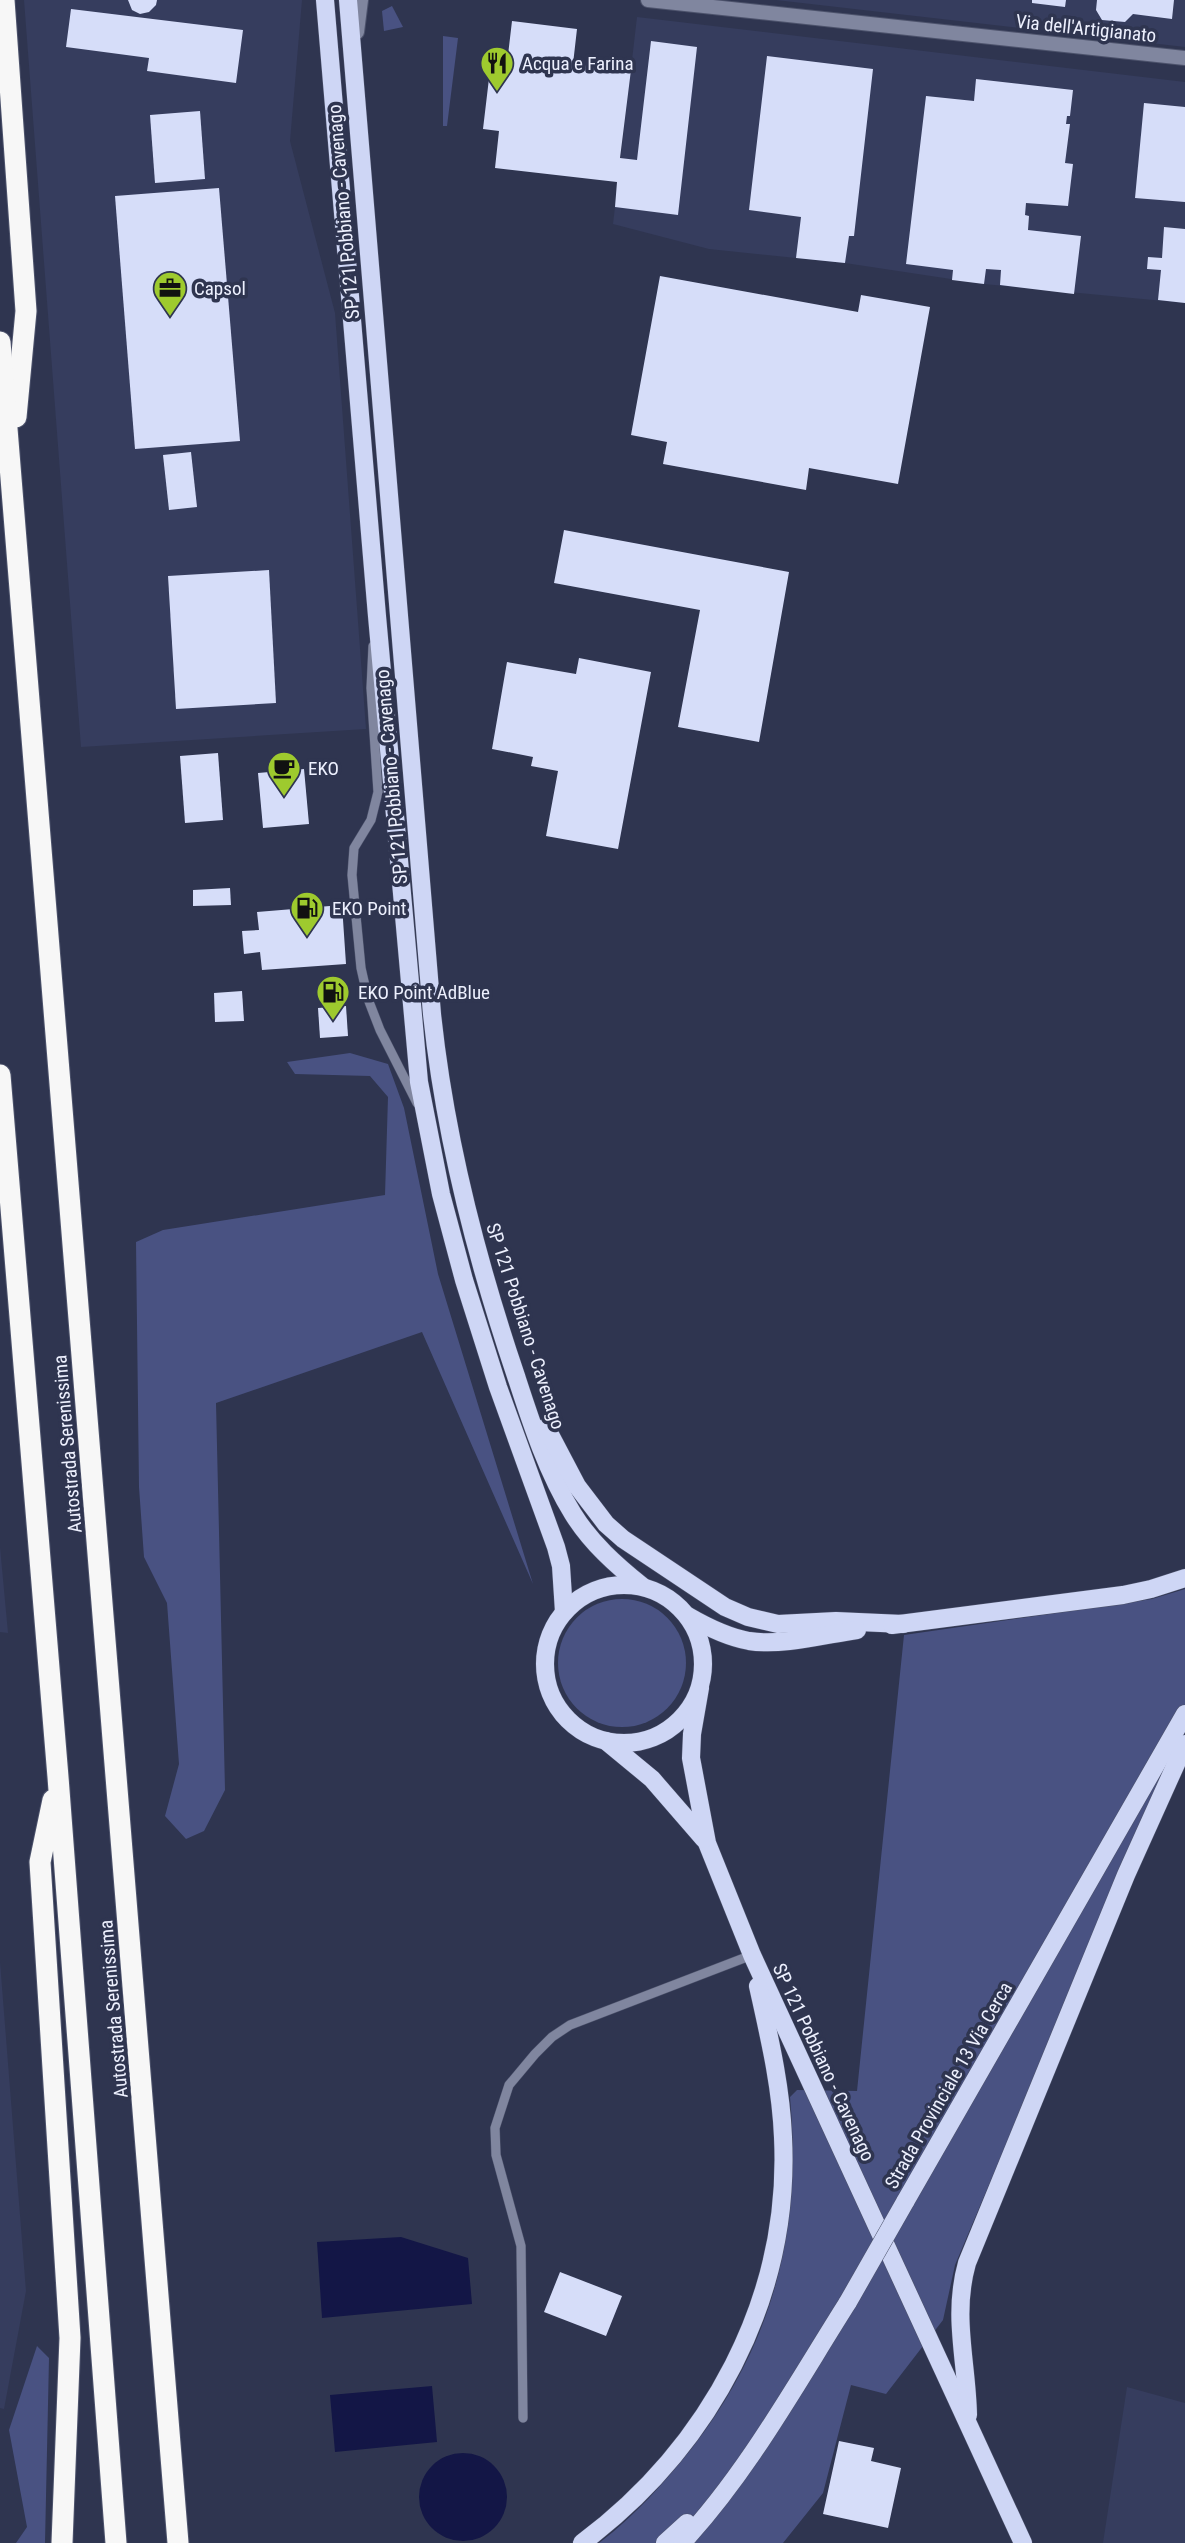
<svg xmlns="http://www.w3.org/2000/svg" width="1185" height="2543" font-family="'Roboto Condensed',sans-serif">
<style>
.built{fill:#363d5e}
.green{fill:#495282}
.water{fill:#131646}
.building{fill:#d6ddf9}
.lines{fill:none;stroke-linecap:round;stroke-linejoin:round}
.service-casing{stroke:#4d536c;stroke-width:10}
.minor-casing{stroke:#4d536c;stroke-width:16}
.primary-casing{stroke:#4d536c;stroke-width:19}
.motorway-casing{stroke:#4d536c;stroke-width:23}
.service{stroke:#80869f;stroke-width:9}
.minor{stroke:#80869f;stroke-width:14}
.primary{stroke:#ced6f5;stroke-width:18}
.motorway{stroke:#f7f7f7;stroke-width:21}
.primary-bridge-casing{stroke:#4d536c;stroke-width:19;stroke-linecap:butt}
.primary-bridge{stroke:#ced6f5;stroke-width:18}
.labels{text-anchor:middle;stroke-width:7;stroke-linejoin:round;paint-order:stroke}
.street-label{font-size:19px;fill:#edf0fe;stroke:#2f3550}
.poi-label{font-size:19px;fill:#edf0fe;stroke:#2f3550;text-anchor:start}
</style>
<rect width="100%" height="100%" fill="#2f3550"/>
<g class="built">
<polygon points="24,0 302,0 290,141 335,313 366,729 81,747"/>
<polygon points="776,0 1185,0 1185,47"/>
<polygon points="637,17 1185,82 1185,303 984,284 845,263 709,249 613,224"/>
<polygon points="0,1547 8,1633 0,1632"/>
<polygon points="0,1962 26,2291 4,2409 0,2408"/>
<polygon points="1127,2387 1185,2403 1185,2543 1103,2543"/>
</g>
<g class="green">
<polygon points="392,6 403,27 384,31 382,11"/>
<polygon points="443,36 458,38 447,126 443,126"/>
<polygon points="350,1053 388,1064 404,1108 438,1274 533,1584 422,1332 216,1403 225,1790 204,1831 186,1839 165,1816 179,1764 167,1603 144,1557 139,1487 136,1242 163,1230 385,1195 388,1097 370,1076 295,1074 287,1062"/>
<path d="M1185,1589V1723L955,2265L943,2320L886,2394L851,2385L823,2493L783,2543H599C635,2516 664,2483 692,2448C774,2342 802,2229 790,2097L797,2090L857,2091L904,1635L1152,1599Z"/>
<circle cx="622" cy="1663" r="64"/>
<polygon points="37,2346 49,2358 45,2543 16,2543 27,2527 9,2430"/>
</g>
<g class="water">
<polygon points="401,2237 468,2258 472,2304 322,2318 317,2242"/>
<polygon points="432,2386 437,2442 335,2452 330,2395"/>
<circle cx="463" cy="2497" r="44"/>
</g>
<g class="building">
<polygon points="128,0 157,0 156,5 149,12 140,14 132,10"/>
<polygon points="1032,0 1066,0 1065,7 1032,3"/>
<polygon points="1097,0 1174,0 1172,19 1133,14 1125,22 1102,20 1096,10"/>
<polygon points="71,9 243,30 236,83 147,71 149,58 66,47"/>
<polygon points="512,21 577,29 573,64 631,70 620,158 637,160 651,41 697,47 678,215 615,207 617,182 495,168 499,131 483,129 490,70 506,72"/>
<polygon points="767,56 873,69 854,236 849,236 845,263 796,258 801,217 749,210"/>
<polygon points="976,79 1073,90 1070,116 1067,116 1066,124 1070,124 1065,163 1073,164 1068,206 1026,203 1025,215 1029,216 1028,230 1081,236 1074,294 1000,285 1001,270 986,269 984,284 952,280 953,270 906,264 926,96 974,101"/>
<polygon points="1144,103 1185,107 1185,202 1135,198"/>
<polygon points="200,111 205,179 155,183 150,115"/>
<polygon points="219,188 240,441 135,449 115,196"/>
<polygon points="1164,227 1185,229 1185,303 1158,300 1161,270 1147,269 1148,257 1162,258"/>
<polygon points="660,276 858,312 861,295 930,307 898,484 809,468 806,490 663,464 667,442 631,435"/>
<polygon points="191,452 197,507 169,510 163,455"/>
<polygon points="564,530 789,572 759,742 678,727 700,610 554,583"/>
<polygon points="269,570 276,703 176,709 168,576"/>
<polygon points="579,658 651,672 618,849 546,836 558,771 531,766 533,757 492,749 507,662 576,674"/>
<polygon points="218,753 223,820 185,823 180,756"/>
<polygon points="304,769 309,824 263,828 258,773"/>
<polygon points="230,888 231,905 193,906 193,890"/>
<polygon points="342,905 346,964 262,970 260,952 244,954 242,931 259,930 257,912"/>
<polygon points="242,991 244,1021 215,1022 214,993"/>
<polygon points="346,1006 348,1036 320,1038 318,1008"/>
<polygon points="560,2272 622,2296 606,2336 544,2312"/>
<polygon points="839,2441 874,2448 871,2461 901,2468 888,2528 823,2514"/>
</g>
<g class="lines">
<defs>
<g id="service">
<polyline points="373,646 371,688 378,792 371,820 354,848 352,875 361,968 368,999 380,1030 417,1103"/>
<polyline points="523,2418 521,2246 496,2155 495,2128 509,2085 535,2054 552,2037 570,2025 752,1955"/>
</g>
<g id="minor">
<polyline points="648,0 1185,58"/>
<polyline points="357,32 361,0"/>
</g>
<g id="primary">
<polyline points="325,0 377,616 419,1082 441,1194 464,1280 498,1387 556,1547 561,1566 564,1612"/>
<path d="M348,0L432,1014C445,1138 476,1258 516,1376C531,1422 547,1472 573,1514C591,1543 616,1565 642,1586"/>
<polyline points="546,1427 577,1486 606,1524 623,1539 725,1607 748,1617 778,1624 836,1621 903,1624"/>
<circle cx="624" cy="1664" r="79"/>
<path d="M688,1616C707,1627 727,1637 749,1641C783,1646 823,1635 857,1630"/>
<polyline points="892,1625 1123,1595 1151,1589 1185,1578"/>
<polyline points="700,1688 692,1734 691,1758 707,1843 752,1955 1023,2543"/>
<polyline points="606,1741 652,1779 704,1839"/>
<polyline points="905,2202 1185,1714"/>
<path d="M968,2415C967,2362 952,2316 967,2263L1126,1875L1185,1744"/>
<path d="M582,2543C710,2447 791,2299 783,2137C781,2086 769,2036 758,1986"/>
<polyline points="665,2543 687,2523"/>
<path d="M682,2543C748,2472 796,2384 848,2302"/>
</g>
<g id="motorway">
<polyline points="4,0 26,311 16,417"/>
<polyline points="0,342 178,2543"/>
<polyline points="0,1075 58,1777 116,2543"/>
<polyline points="53,1800 40,1862 70,2338 62,2543"/>
</g>
</defs>
<use href="#service" class="service-casing"/>
<use href="#minor" class="minor-casing"/>
<use href="#primary" class="primary-casing"/>
<use href="#motorway" class="motorway-casing"/>
<use href="#service" class="service"/>
<use href="#minor" class="minor"/>
<use href="#primary" class="primary"/>
<use href="#motorway" class="motorway"/>
<defs>
<polyline id="primary-bridge" points="848,2302 905,2202"/>
</defs>
<use href="#primary-bridge" class="primary-bridge-casing"/>
<use href="#primary-bridge" class="primary-bridge"/>
</g>
<defs>
<symbol id="restaurant-pin" viewBox="-11 -11 22 30"><path d="M0 17L-7.5 6A9.5 9.5 0 1 1 7.5 6Z" fill="#9eca2e" stroke="#2f3550"/><path d="M-5-6h1v4h1v-4h1v4h1v-4h1v5L-1.5 .5V6h-2V.5L-5-1ZM5-6V6H3V1.5H1.5Q1.5-4 5-6Z" fill="#111"/></symbol>
<symbol id="office-pin" viewBox="-11 -11 22 30"><path d="M0 17L-7.5 6A9.5 9.5 0 1 1 7.5 6Z" fill="#9eca2e" stroke="#2f3550"/><path d="M-6-3h4V-5.5h4V-3h4V5H-6ZM-1-4.5V-3h2v-1.5ZM-6 0V1H6V0Z" fill="#111"/></symbol>
<symbol id="cafe-pin" viewBox="-11 -11 22 30"><path d="M0 17L-7.5 6A9.5 9.5 0 1 1 7.5 6Z" fill="#9eca2e" stroke="#2f3550"/><path d="M-5.5-4.5H6V0H3Q3 3.5 0 3.5H-2.5Q-5.5 3.5-5.5 0ZM3-3.2v2h1.7v-2ZM-6 4.5H4V6H-6Z" fill="#111"/></symbol>
<symbol id="fuel-pin" viewBox="-11 -11 22 30"><path d="M0 17L-7.5 6A9.5 9.5 0 1 1 7.5 6Z" fill="#9eca2e" stroke="#2f3550"/><path d="M-5.5-6h7V0h2V4h1.3V-2.5L3-4.5l.8-.8L6-3V5H2.5V1h-1V6h-7ZM-4.2-4.7v3.2H.2V-4.7Z" fill="#111"/></symbol>
</defs>
<g fill-rule="evenodd">
<use href="#restaurant-pin" x="478" y="44" width="38" height="52"/>
<use href="#office-pin" x="151" y="269" width="38" height="52"/>
<use href="#cafe-pin" x="265" y="749" width="38" height="52"/>
<use href="#fuel-pin" x="288" y="889" width="38" height="52"/>
<use href="#fuel-pin" x="314" y="973" width="38" height="52"/>
</g>
<g class="labels">
<g class="street-label">
<text transform="translate(1086 28) rotate(6)" y="7">Via dell'Artigianato</text>
<text transform="translate(343 212) rotate(-95)" y="7">SP 121 Pobbiano - Cavenago</text>
<text transform="translate(391 777) rotate(-95)" y="7">SP 121 Pobbiano - Cavenago</text>
<text transform="translate(526 1326) rotate(72)" y="7">SP 121 Pobbiano - Cavenago</text>
<text transform="translate(67 1444) rotate(-95)" y="7">Autostrada Serenissima</text>
<text transform="translate(113 2009) rotate(-95)" y="7">Autostrada Serenissima</text>
<text transform="translate(824 2062) rotate(65)" y="7">SP 121 Pobbiano - Cavenago</text>
<text transform="translate(948 2085) rotate(-60)" y="7">Strada Provinciale 13 Via Cerca</text>
</g>
<g class="poi-label">
<text x="522" y="70">Acqua e Farina</text>
<text x="194" y="295">Capsol</text>
<text x="308" y="775">EKO</text>
<text x="332" y="915">EKO Point</text>
<text x="358" y="999">EKO Point AdBlue</text>
</g>
</g>
</svg>
